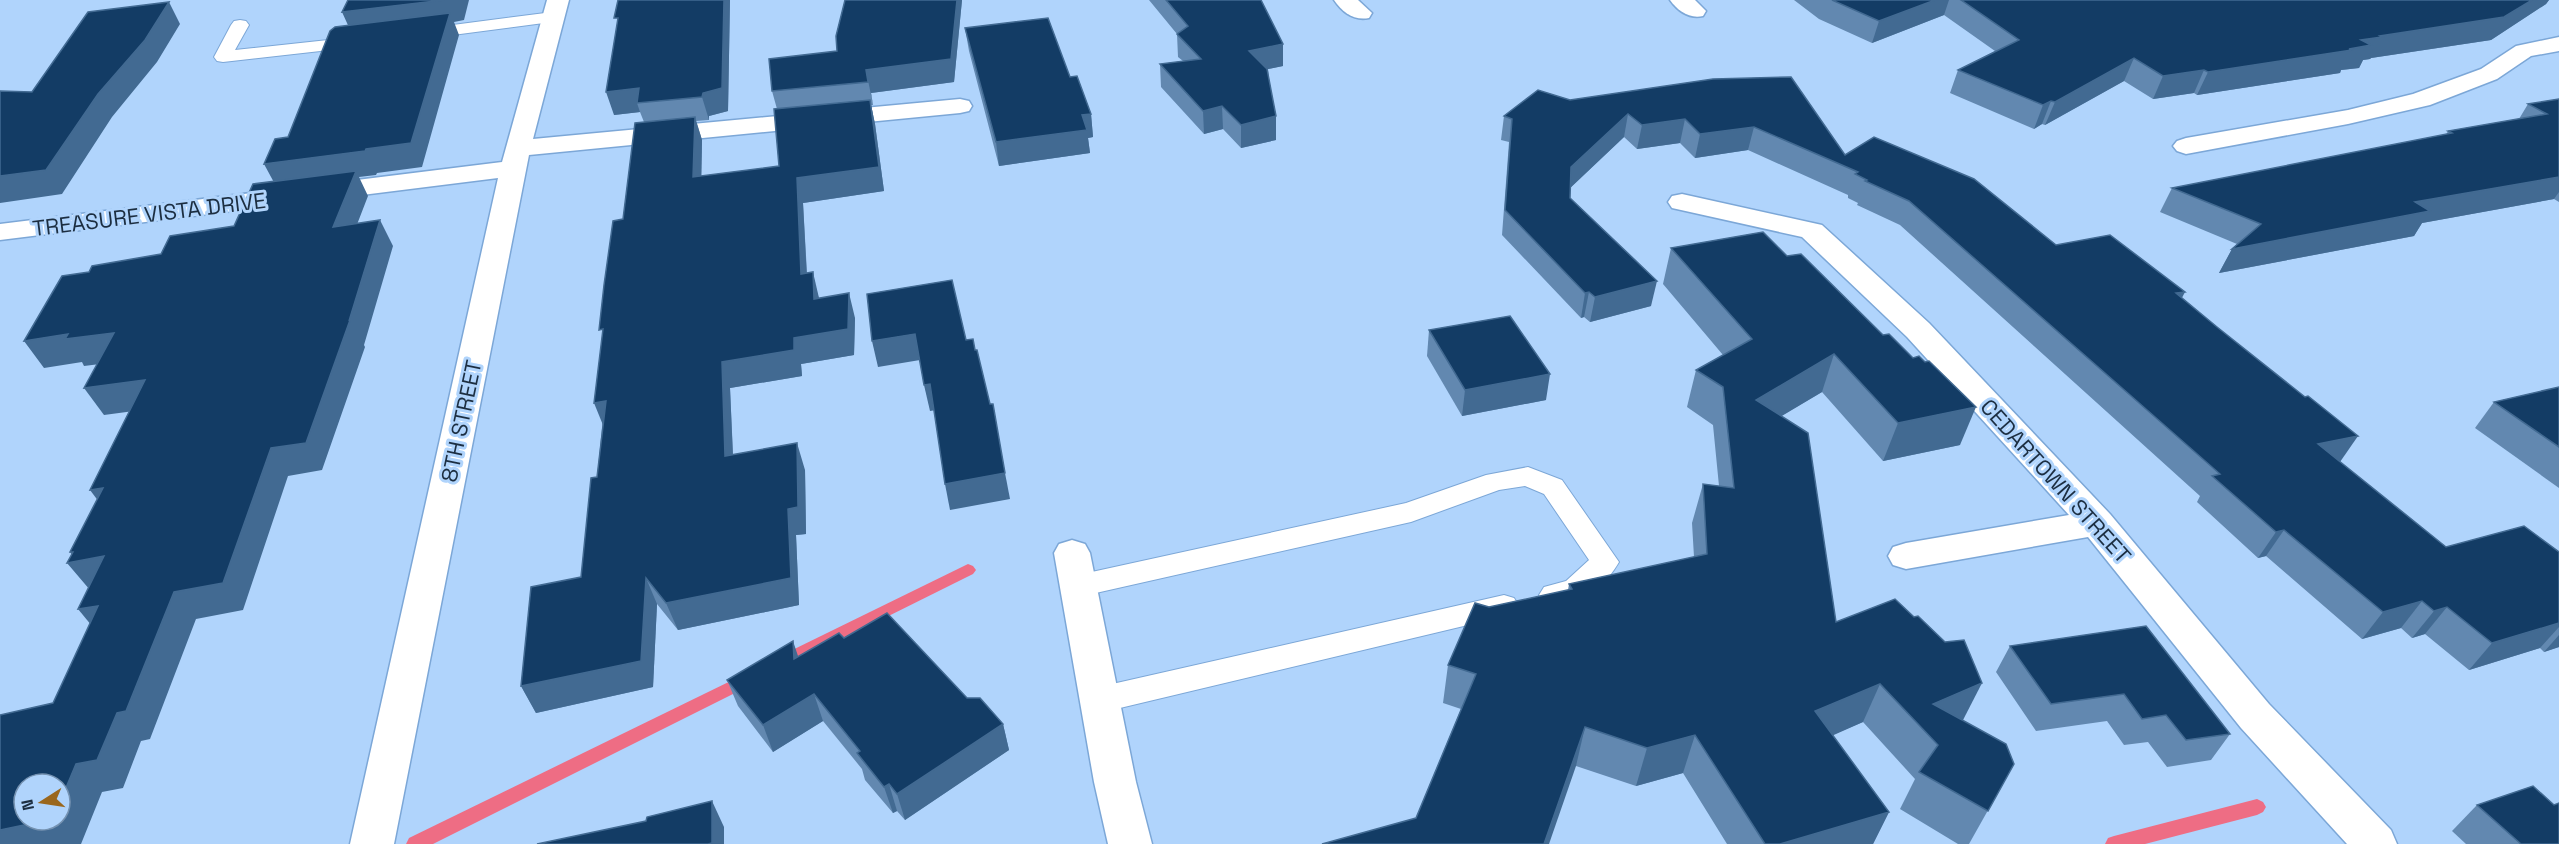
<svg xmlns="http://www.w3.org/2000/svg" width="2559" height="844" font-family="'Space Grotesk',sans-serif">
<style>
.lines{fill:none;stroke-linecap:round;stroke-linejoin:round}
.stream{fill:#ee6d84;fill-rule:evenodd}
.service-casing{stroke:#7ca7d7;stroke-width:2}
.minor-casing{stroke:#7ca7d7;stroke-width:3}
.service{fill:#fff;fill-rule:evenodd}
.minor{fill:#fff;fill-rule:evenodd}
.wall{fill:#6288b0}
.shaded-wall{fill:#426a92}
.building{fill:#133c65;stroke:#426a92;stroke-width:1.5}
.labels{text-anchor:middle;stroke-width:6;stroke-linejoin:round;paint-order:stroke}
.street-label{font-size:22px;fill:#1c2e41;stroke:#b0d4fc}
</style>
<rect width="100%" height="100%" fill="#b0d4fc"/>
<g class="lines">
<g class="stream">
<polygon points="968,564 973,566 976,570 973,574 788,666 782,668 776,666 774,662 776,658"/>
<polygon points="745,674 751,675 753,680 751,685 433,844 406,844 409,838"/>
<polygon points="2257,799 2263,802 2266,807 2263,812 2257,815 2145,844 2105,844 2108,838 2114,836"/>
</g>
<defs>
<g id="service">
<polygon points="553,12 559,13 562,17 559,21 422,39 416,38 413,34 416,30 422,29"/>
<polygon points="240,20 246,21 249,25 235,50 356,37 362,38 365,42 362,46 356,47 223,62 217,61 214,57 231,25 234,21"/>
<path d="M1528,467L1562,480L1619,562C1605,587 1573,612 1544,603L1539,595L1544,587L1566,581L1589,560L1544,494L1525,486L1499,490L1411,522L1078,597L1068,594L1064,586L1068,578L1078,575L1406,503L1486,475Z"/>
<polygon points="1504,595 1514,598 1519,606 1514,614 1099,713 1088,709 1083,700 1088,691 1099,687"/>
</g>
<g id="minor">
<polygon points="547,0 569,0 533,139 960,99 969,101 972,106 969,111 960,113 529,155 394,844 350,844 498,178 0,240 0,224 502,162"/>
<path d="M1334,0H1358L1372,13L1369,18C1354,21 1342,12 1334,0Z"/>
<path d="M1670,0H1695L1706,11L1703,16C1689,19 1678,11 1670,0Z"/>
<polygon points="2559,37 2559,51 2531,56 2497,79 2430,105 2348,124 2186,154 2177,151 2173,146 2177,141 2186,138 2348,110 2413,94 2481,69 2516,46"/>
<polygon points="1682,194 1822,225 1929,323 2110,514 2269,704 2391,830 2397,844 2347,844 2241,728 2088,537 1906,569 1893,565 1888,556 1893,547 1906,543 2069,515 1907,337 1802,237 1672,208 1668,202 1672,196"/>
<polygon points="1072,540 1085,544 1090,553 1136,782 1152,844 1108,844 1094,782 1054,553 1059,544"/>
</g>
</defs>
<use href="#service" class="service-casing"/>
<use href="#minor" class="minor-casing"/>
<use href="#service" class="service"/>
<use href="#minor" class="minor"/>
</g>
<g class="wall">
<polygon points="618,0 730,0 728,111 709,116 709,120 696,121 702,140 701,176 779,166 777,109 772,91 837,51 845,0 962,0 954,82 871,93 873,105 871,105 875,124 884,191 803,203 807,273 819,298 855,318 854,355 801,364 802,376 730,388 733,454 805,470 806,534 796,535 799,605 678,630 657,604 653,687 536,713 521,686 581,577 597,477 623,219 644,122 640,112 614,115"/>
<polygon points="1149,0 1261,0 1283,44 1283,66 1268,69 1276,140 1241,148 1223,129 1204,134 1161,87 1160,64 1183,61 1178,57 1177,34"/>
<polygon points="1794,0 2549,0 2546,4 2491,40 2371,58 2370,59 2363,60 2359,68 2341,70 2340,73 2197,95 2194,93 2153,99 2124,81 2045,125 2042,124 2034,129 1950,93 1958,70 1995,51 1944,15 1872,43 1819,19"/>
<polygon points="965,28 1070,77 1091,114 1093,137 1088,138 1090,153 999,166 969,51"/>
<polygon points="1713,79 1845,155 2182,298 2340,462 2446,547 2559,552 2559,647 2544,652 2540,648 2469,670 2425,634 2412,638 2401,628 2362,639 2266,556 2258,558 2197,502 2200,496 1900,225 1857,205 1858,203 1848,198 1848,195 1748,150 1695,158 1680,143 1637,149 1624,137 1570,188 1570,198 1651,306 1590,322 1584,317 1581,318 1502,235 1509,142 1501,140 1504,116 1570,100"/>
<polygon points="2559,99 2559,202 2554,199 2422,223 2414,236 2219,273 2232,249 2237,244 2160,212 2172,188 2446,135 2448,131 2519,119 2528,104"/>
<polygon points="1763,232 1960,445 1883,461 1822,392 1781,416 1836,622 1963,720 2014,764 1969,844 1958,844 1900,809 1915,779 1863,722 1832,735 1889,812 1873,844 1727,844 1683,773 1636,786 1576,766 1416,818 1461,709 1443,703 1448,665 1489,607 1568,590 1569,584 1694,557 1692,523 1703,484 1719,486 1713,425 1687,407 1696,370 1723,355 1663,284 1671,248"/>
<polygon points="1429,330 1546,400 1462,416 1427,356"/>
<polygon points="2559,387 2559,488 2475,428 2494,402"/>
<polygon points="844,638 967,698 1003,724 1009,750 905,820 897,811 893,813 865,780 862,769 823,721 773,752 738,706 727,680 798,657"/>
<polygon points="2010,646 2230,734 2211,760 2167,767 2148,742 2124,745 2107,721 2036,731 1996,672"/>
<polygon points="2477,805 2559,844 2466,844 2452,831"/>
</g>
<g class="shaded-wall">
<polygon points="444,0 469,0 464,20 454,22 459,35 422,167 377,173 376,175 359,177 368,196 346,253 333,227 277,188 264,164 365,151 352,34 342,12"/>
<polygon points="724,0 730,0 728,111 709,116 709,120 702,97 703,93"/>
<polygon points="957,0 962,0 954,82 871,93 873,105 866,70"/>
<polygon points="1935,0 1949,0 1944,15 1872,43 1879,21"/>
<polygon points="2532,0 2549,0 2546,4 2491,40 2371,58 2370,59 2363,60 2359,68 2341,70 2340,73 2197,95 2208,72 2349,49 2361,40"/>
<polygon points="169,2 180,24 157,62 112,117 62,194 0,203 0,176 98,94"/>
<polygon points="1283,44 1283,66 1249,73 1249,51"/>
<polygon points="2134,58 2124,81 2045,125 2055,102"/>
<polygon points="2204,70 2194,93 2153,99 2163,76"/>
<polygon points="639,88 637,103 640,112 614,115 606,92"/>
<polygon points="870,100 875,124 884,191 803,203 808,299 801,274 797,178"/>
<polygon points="2051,101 2042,124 2034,129 2043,105"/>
<polygon points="1222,106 1223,129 1204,134 1203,111"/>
<polygon points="1091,114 1093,137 1088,138 1090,153 999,166 996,142 1082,115"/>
<polygon points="1628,114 1624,137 1567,191 1571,167"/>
<polygon points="1276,116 1276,140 1241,148 1241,125"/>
<polygon points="695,117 702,140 701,201 693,177"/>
<polygon points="1685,119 1680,143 1637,149 1642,125"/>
<polygon points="1754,127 1748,150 1695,158 1700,134"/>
<polygon points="2559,177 2559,192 2554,199 2422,223 2414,236 2219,273 2232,249 2415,202"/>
<polygon points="380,220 393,246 364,345 365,347 322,470 288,476 243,610 196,619 150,739 141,741 123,788 102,792 81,844 0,844 0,830 48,820 60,820 60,802 76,764 117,713 174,592 271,448 349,321"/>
<polygon points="813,272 819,298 814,299"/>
<polygon points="1657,281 1651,306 1590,322 1595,297"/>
<polygon points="1589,292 1584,317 1581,318 1585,293"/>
<polygon points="2185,292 2172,317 2176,293"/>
<polygon points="849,293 855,318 854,355 801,364 802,376 730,388 734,482 725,456 722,362 794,338"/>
<polygon points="114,333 132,360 84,366 82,362 44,368 24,341 68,334"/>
<polygon points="915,334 920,360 878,367 872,341"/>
<polygon points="1834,354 1822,392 1745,438 1756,400"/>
<polygon points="1550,374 1546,400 1462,416 1465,390"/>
<polygon points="145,380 164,407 104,415 84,388"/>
<polygon points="930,384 936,410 930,411 924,385"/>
<polygon points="606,401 605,430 594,403"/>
<polygon points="1976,407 1960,445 1883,461 1898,423"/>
<polygon points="2358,436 2340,462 2318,444"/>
<polygon points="797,443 805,470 806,534 796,535 799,605 678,630 666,603 788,509"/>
<polygon points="1005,473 1010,499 950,510 945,484"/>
<polygon points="103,488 111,518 90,490"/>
<polygon points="2284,530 2266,556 2258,558 2276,532"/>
<polygon points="70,552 73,552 104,556 90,590 67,563 77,561"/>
<polygon points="646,578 657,604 653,687 536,713 521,686"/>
<polygon points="2422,601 2401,628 2362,639 2383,612"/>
<polygon points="98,606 101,637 78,609"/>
<polygon points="2447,607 2425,634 2412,638 2434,611"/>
<polygon points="2559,623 2559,627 2540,648 2469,670 2492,643"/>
<polygon points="2559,635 2559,647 2544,652"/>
<polygon points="793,641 802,668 794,659"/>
<polygon points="1982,683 1962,722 1933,704"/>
<polygon points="1880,684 1863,722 1800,750 1815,711"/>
<polygon points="814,694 823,721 773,752 763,725"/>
<polygon points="1003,724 1009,750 905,820 897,794"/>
<polygon points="1585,727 1576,766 1549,844 1544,844"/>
<polygon points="1695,735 1683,773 1636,786 1647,748"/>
<polygon points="889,784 897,811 893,813 884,787"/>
<polygon points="712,801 724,827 724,844 708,844"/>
<polygon points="1889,812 1873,844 1780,844"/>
</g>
<g class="building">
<polygon points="348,0 444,0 342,12"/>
<polygon points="618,0 724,0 722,88 703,93 702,97 637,103 639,88 606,92 618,18 614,18"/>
<polygon points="845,0 957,0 951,59 866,70 868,82 772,91 769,59 837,51 836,36"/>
<polygon points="1166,0 1261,0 1283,44 1249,51 1267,69 1276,116 1241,125 1222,106 1203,111 1160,64 1201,59 1177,34 1188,26"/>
<polygon points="1832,0 1935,0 1879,21"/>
<polygon points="1961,0 2532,0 2504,17 2380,36 2382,37 2361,40 2371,45 2349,49 2352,50 2208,72 2204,70 2163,76 2134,58 2055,102 2051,101 2043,105 1958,70 2019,40"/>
<polygon points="169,2 145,40 98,94 46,170 0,176 0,91 32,92 88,12"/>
<polygon points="450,13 411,143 366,149 365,151 264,164 275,139 288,137 330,31 335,27"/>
<polygon points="1048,18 1070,77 1077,76 1091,114 1082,115 1087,130 996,142 965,28"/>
<polygon points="1791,77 1845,155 1874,137 1974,179 2056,245 2110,235 2185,292 2176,293 2217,327 2305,397 2308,396 2358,436 2318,444 2446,547 2524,526 2559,552 2559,623 2492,643 2447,607 2434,611 2422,601 2383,612 2284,530 2276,532 2212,476 2220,474 1909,201 1865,181 1867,180 1855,174 1858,172 1754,127 1700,134 1685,119 1642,125 1628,114 1571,167 1570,198 1657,281 1595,297 1589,292 1585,293 1505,210 1512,119 1504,116 1538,90 1570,100 1713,79"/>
<polygon points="2559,99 2559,177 2415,202 2430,211 2232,249 2261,224 2172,188 2452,133 2448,131 2547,114 2528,104"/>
<polygon points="870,100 879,167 797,178 801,274 813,272 814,299 849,293 848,329 794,338 794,350 722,362 725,456 797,443 798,507 788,509 791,578 666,603 646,578 641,661 521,686 531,587 581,577 591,478 597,477 606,401 594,403 603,329 599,330 604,285 613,221 623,219 635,123 695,117 693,177 779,166 774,109"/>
<polygon points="356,171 333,227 380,220 349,321 350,320 306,443 271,448 223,583 174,592 126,711 117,713 97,760 76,764 60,802 60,784 24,784 24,820 48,820 0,830 0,715 53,703 98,606 78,609 104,556 67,563 73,552 70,552 103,488 90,490 145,380 84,388 114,333 65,339 68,334 24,341 62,276 89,272 92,266 161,254 170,236 234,226 253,184"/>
<polygon points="1763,232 1787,256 1801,254 1883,335 1889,334 1913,358 1919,356 1925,362 1929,361 1976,407 1898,423 1834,354 1756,400 1808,433 1836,622 1895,599 1914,617 1918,616 1945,642 1964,640 1982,683 1933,704 2006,744 2014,764 1988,811 1919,772 1938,745 1880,684 1815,711 1889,812 1780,844 1765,844 1695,735 1647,748 1585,727 1544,844 1322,844 1416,818 1476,674 1448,665 1475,603 1489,607 1572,589 1569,584 1707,554 1703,484 1734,488 1723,387 1696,370 1752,339 1671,248"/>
<polygon points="952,280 966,340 973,339 975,350 977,350 990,404 993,404 1005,473 945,484 930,384 924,385 915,334 872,341 867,294"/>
<polygon points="1510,316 1550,374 1465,390 1429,330"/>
<polygon points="2559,387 2559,447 2494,402"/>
<polygon points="887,613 967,698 980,698 1003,724 897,794 889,784 884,787 857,753 860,751 814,694 763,725 727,680 793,641 794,659 839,633 844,638"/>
<polygon points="2146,626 2230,734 2186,740 2166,715 2142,719 2124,694 2051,704 2010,646"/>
<polygon points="2533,786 2554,805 2559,803 2559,844 2521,844 2477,805"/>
<polygon points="712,801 712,843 708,844 537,844 646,821 647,817"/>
</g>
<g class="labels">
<g class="street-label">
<text transform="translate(149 214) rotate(-7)" y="8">TREASURE VISTA DRIVE</text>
<text transform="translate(461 421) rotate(-78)" y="8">8TH STREET</text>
<text transform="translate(2056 481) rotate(48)" y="8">CEDARTOWN STREET</text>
</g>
</g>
<g transform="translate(42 802) rotate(258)"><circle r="28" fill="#b0d4fc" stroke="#7592b1" stroke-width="1.5"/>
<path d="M0-4.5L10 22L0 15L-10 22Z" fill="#9a671d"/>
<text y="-9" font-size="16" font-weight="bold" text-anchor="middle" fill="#1c2e41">N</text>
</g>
</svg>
